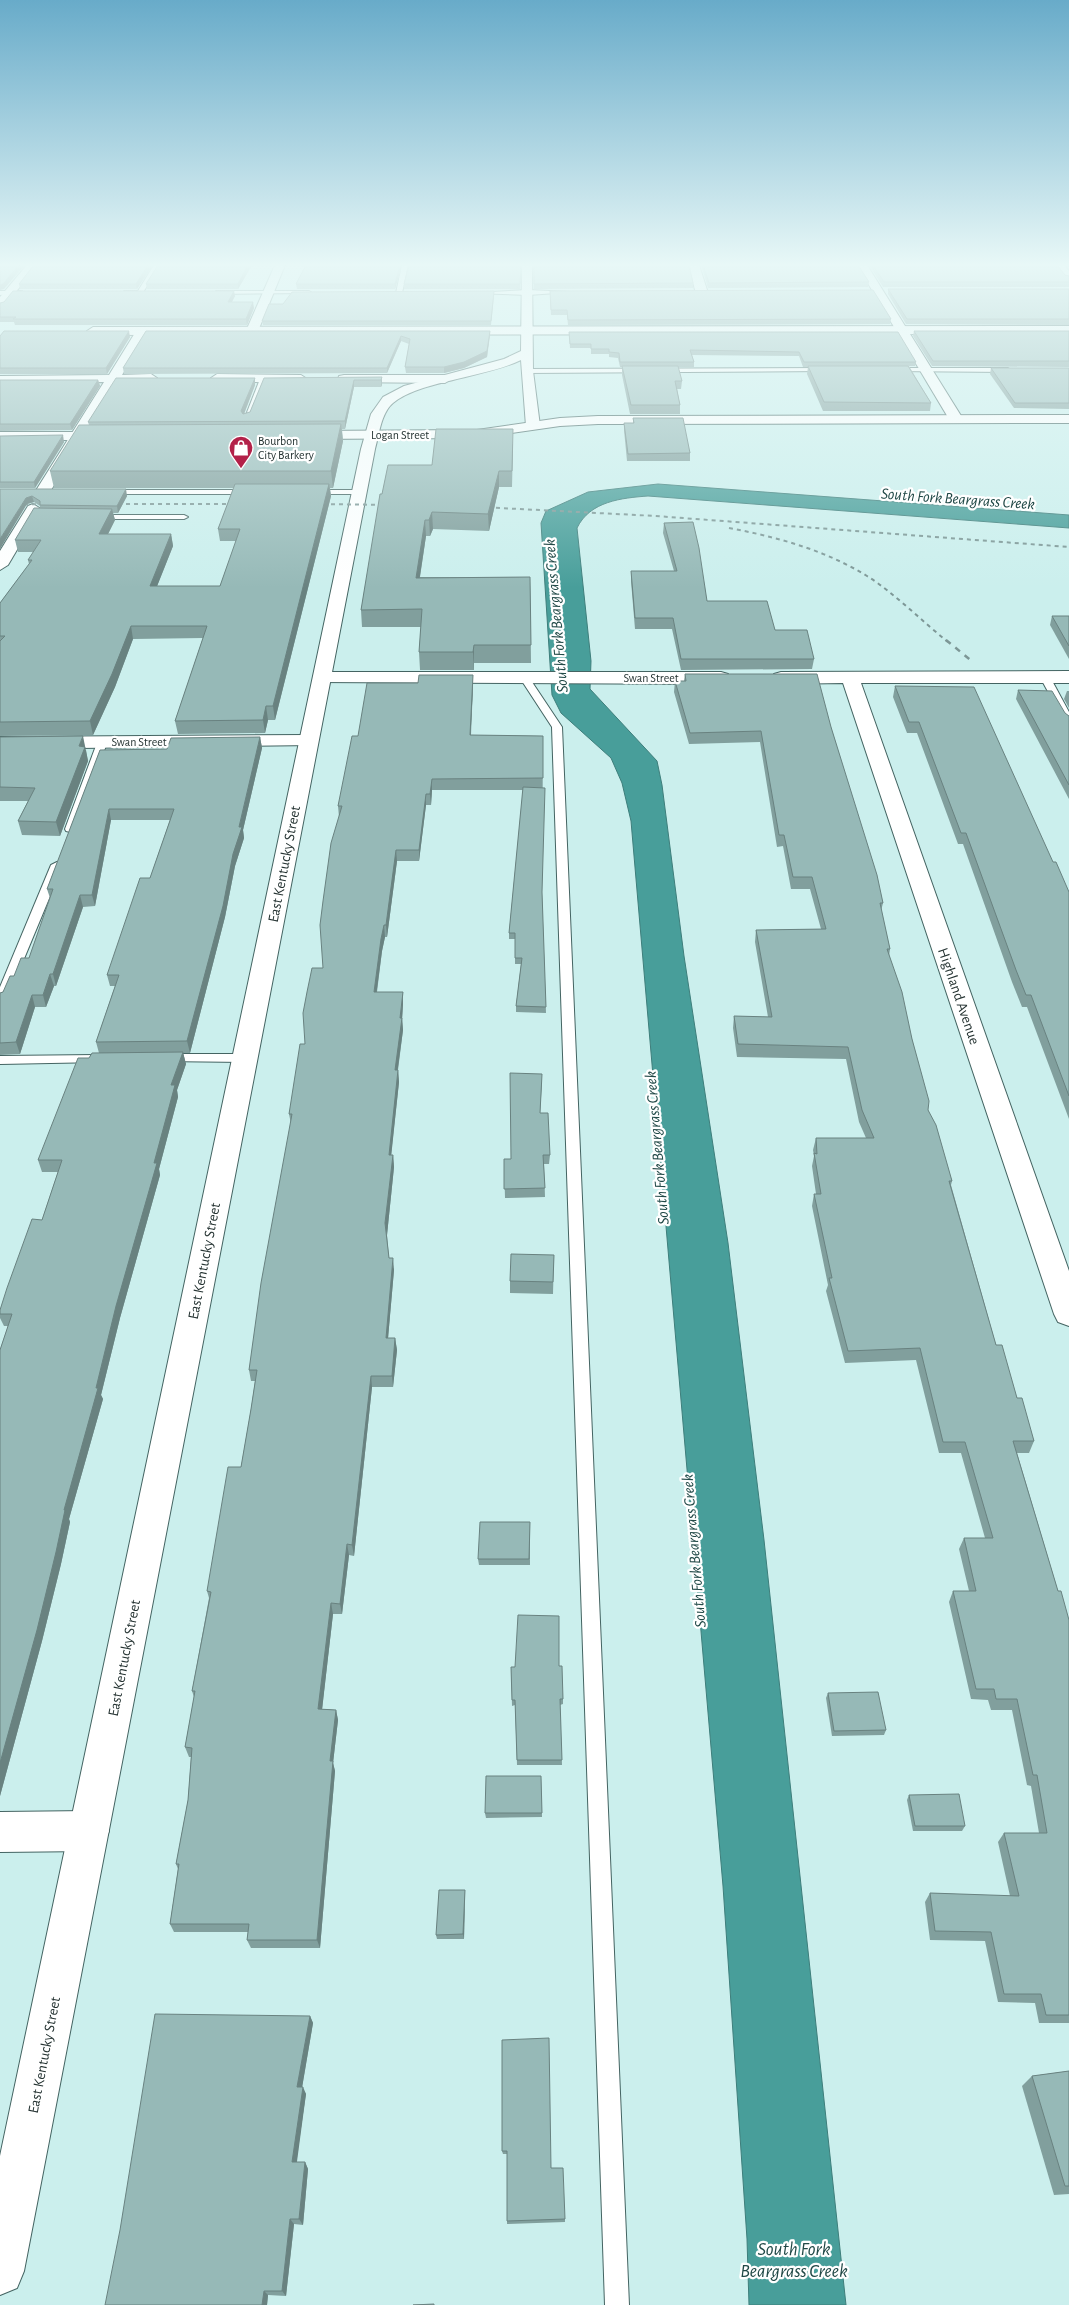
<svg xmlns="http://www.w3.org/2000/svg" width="1069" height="2305" font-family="'Alegreya Sans',sans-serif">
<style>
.water{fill:#489e9a;stroke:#3e7e7b}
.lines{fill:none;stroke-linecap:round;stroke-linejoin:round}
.service-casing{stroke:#446462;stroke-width:2}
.minor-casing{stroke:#446462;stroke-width:2}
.tertiary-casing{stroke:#446462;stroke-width:2}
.secondary-casing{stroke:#446462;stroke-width:2}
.service{fill:#fff;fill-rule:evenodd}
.minor{fill:#fff;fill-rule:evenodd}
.tertiary{fill:#fff;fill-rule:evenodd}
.secondary{fill:#fff;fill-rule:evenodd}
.rail-far1{stroke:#7d9796;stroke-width:2;stroke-dasharray:4 4;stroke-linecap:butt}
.rail{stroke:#7d9796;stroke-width:2.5;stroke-dasharray:6 6;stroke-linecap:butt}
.wall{fill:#819f9d}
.shaded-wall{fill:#698280}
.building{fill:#96b9b7;stroke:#698280}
.labels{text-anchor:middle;stroke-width:4.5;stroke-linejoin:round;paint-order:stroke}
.far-street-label{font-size:12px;fill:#253332;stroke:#fff}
.far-poi-label{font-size:12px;fill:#253332;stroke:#fff;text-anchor:start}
.street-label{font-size:15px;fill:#253332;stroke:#fff}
.water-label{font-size:16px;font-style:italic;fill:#214947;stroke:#fff}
.near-water-label{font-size:19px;font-style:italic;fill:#214947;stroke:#fff}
</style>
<rect width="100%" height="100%" fill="#cbefed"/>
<path class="water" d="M658,484L1069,515V528L648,496C622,498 590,501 577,528L591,661L590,689L657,761L662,785L684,956L728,1243L764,1540L846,2305H749L747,2239L723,1886L631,821L622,783L611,758L561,713L552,695L541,523L546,511L588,492Z"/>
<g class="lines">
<defs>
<g id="service">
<polygon points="154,265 160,265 142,294 122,294 124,291 138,291"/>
<polygon points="402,265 408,265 402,293 399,295 396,293"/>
<polygon points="528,290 571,292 528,295 473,293"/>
<polygon points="0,291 22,291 25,293 0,295"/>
<polygon points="216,291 309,291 312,293 214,294"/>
<polygon points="826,368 828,371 527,373 524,371 527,369"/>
<polygon points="892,368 1008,368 1011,370 1008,372 890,371"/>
<polygon points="263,377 266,379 249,419 244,420 260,379"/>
<polygon points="108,490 249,490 253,492 249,494 105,494 104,492"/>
<polygon points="313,490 360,490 364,492 360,494 310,494 309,492"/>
<polygon points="95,515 184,515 188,517 184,519 92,519 92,515"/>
<polygon points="1045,674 1050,677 1069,712 1069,724 1064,721 1040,677"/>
<polygon points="522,676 528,676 562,727 629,2305 605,2305 552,727 520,678"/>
<polygon points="102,740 107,743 75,829 70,832 66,831 65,829 97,743"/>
<polygon points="57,862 63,865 6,1002 0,1006 0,987 51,865"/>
<polygon points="166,1054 245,1054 251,1058 245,1062 161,1061 160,1058"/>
<polygon points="97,1055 102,1056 103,1059 102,1062 0,1064 0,1056"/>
</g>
<g id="minor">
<polygon points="27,265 38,265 4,306 0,307 0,297"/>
<polygon points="275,265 285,265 258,331 256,334 248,334 246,331"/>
<polygon points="689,265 699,265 707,290 705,292 701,293 695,290"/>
<polygon points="857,265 867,265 963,419 961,422 956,423 949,419"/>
<polygon points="1053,265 1064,265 1069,271 1069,280 1065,279"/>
<polygon points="142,327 148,331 122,375 151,374 157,378 151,382 117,382 48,495 38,495 35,492 104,382 0,384 0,376 109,375 138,328"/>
<polygon points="217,374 301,375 307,379 301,383 212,381 211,378"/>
<polygon points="344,375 445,375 451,379 445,383 339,382 338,379 339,376"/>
<polygon points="33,504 41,509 8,565 0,570 0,551 28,506"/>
<polygon points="1069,671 1069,683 861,683 1069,1271 1069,1326 1058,1322 1054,1314 843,683 781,684 774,682 772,678 774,674 781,672"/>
<polygon points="322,672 721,672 728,674 730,678 728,682 721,684 315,682 313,678 315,674"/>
<polygon points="308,735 315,737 318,741 315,745 0,749 0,737"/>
<polygon points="89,1811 103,1817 109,1831 103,1845 89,1851 0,1852 0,1812"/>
</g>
<path id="tertiary" d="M522,265H532L533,371L540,426L538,429H528L526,426L521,360C487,377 419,381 393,403C381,413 379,435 375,449L24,2271L17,2288L0,2295V2156L361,449L371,414L383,397L404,386L504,359L521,351Z"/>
<g id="secondary">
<polygon points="1069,326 1069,334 93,335 87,331 93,327"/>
<polygon points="1069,415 1069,423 598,424 560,426 477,438 304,439 297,435 304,431 477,430 560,418 598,416"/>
<polygon points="0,432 108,432 115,436 108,440 0,440"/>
</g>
</defs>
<use href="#service" class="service-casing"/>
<use href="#minor" class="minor-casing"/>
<use href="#tertiary" class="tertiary-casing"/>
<use href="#secondary" class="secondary-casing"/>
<use href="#service" class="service"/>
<use href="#minor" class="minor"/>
<use href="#tertiary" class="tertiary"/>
<use href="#secondary" class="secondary"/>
<g class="rail-far1">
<polyline points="110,504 242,504"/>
<polyline points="315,504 392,505"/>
<polyline points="0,505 50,504"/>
<polyline points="480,507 656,516 1069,547"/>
<path d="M729,528C777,537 825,550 867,576C893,592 923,622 948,642"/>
</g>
<polyline class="rail" points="946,640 973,662"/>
</g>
<g class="wall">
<polygon points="34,265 153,265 137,289 20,289 19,284"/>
<polygon points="252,265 238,289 147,289 146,284"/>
<polygon points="306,265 402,265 395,289 297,289 296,284"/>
<polygon points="408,265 522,265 520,289 404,289 404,284"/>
<polygon points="533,265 693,283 693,288 534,289"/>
<polygon points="701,265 858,265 869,282 868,287 708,288"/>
<polygon points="869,265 1057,265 1065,275 1069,276 1069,287 883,287"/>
<polygon points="888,289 1069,289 1069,325 906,324 888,294"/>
<polygon points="550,291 891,319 890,324 568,325 567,315 551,315"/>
<polygon points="494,295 491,325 263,325 262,321 283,304"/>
<polygon points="235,296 231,302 254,308 247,325 15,325 14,322 0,322 0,303"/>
<polygon points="146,331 490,331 490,336 487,357 464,368 444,373 406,373 405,367 409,344 401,341 387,373 124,374 123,368"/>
<polygon points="914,331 1069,331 1069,367 932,366 913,336"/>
<polygon points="569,332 916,362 915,366 909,366 931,403 930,411 823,411 807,374 808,367 803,367 799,356 692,355 694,362 694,367 678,367 682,381 681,389 677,389 680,405 680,414 630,414 622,375 622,367 620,367 618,358 609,357 609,354 591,354 591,348 570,348"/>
<polygon points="0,336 130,337 107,374 0,374"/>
<polygon points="991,368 1069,368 1069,409 1014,408 990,374"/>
<polygon points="382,377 382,385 381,387 354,387 345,429 342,429 343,441 333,488 330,488 331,496 275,720 268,720 265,733 178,734 175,721 203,638 133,639 115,687 93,735 0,736 0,603 29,564 28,560 33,552 18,552 15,540 40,508 40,506 34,502 27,504 0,489 127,496 118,513 113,513 115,520 108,534 171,534 173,546 157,586 220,586 236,541 220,541 218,529 234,488 54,488 50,471 89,425 88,422 255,378 255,385 244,414 250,412 264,378"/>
<polygon points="0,380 98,380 100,386 72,430 0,431"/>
<polygon points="633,418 690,453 690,461 627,461 624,430 624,423 633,423"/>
<polygon points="0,436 64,442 35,488 0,488"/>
<polygon points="513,444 512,487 499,487 489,531 433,529 430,536 426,536 420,577 530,577 531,663 474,663 474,670 420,670 419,652 421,627 362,627 361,610 382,494 432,465"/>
<polygon points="664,523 707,601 775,630 814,659 812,669 681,670 672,629 635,629 631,581 631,571 674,571 663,533"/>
<polygon points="1052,616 1069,616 1069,659 1050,625"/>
<polygon points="685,674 831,727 883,903 881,911 890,949 889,956 912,1039 928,1110 952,1181 951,1185 996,1345 1034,1441 1029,1453 1017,1453 1058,1591 1069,1620 1069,2023 1039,2023 1035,2003 998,2002 985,1941 930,1940 925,1902 930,1893 1010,1896 998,1842 1004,1833 1039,1833 1031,1786 1027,1785 1012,1710 991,1710 988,1700 971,1699 949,1602 953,1591 969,1591 959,1549 964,1538 985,1538 961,1453 939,1453 916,1360 845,1363 826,1291 828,1285 812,1206 814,1194 816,1194 812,1166 814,1156 813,1150 816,1138 866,1138 859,1122 846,1059 737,1057 733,1028 734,1016 768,1017 755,942 756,930 821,929 810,889 791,889 783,846 777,847 760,742 689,744 674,692 675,681 684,681"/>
<polygon points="473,686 471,735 543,736 542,894 546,1013 516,1012 516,1006 521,964 515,964 515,939 509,939 509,933 523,790 432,790 431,805 426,805 419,861 397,861 387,937 385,937 382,951 377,992 403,992 403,1004 402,1018 403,1030 398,1070 399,1082 391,1155 393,1155 394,1167 387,1235 389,1258 394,1270 388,1338 395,1338 397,1350 393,1387 372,1387 354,1556 349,1555 342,1614 333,1614 322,1709 336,1710 338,1720 333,1763 335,1771 320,1948 251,1948 247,1940 248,1932 174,1932 170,1924 178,1869 176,1864 188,1800 191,1757 189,1757 185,1747 194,1697 192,1691 209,1598 207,1591 241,1467 251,1409 255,1381 251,1381 249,1370 291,1124 289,1114 305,1044 323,968 339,817 338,806 358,736"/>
<polygon points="895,686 1053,862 1069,892 1069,1119 1027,1007 1022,1007 1012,982 963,844 958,844 917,733 907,733 893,697"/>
<polygon points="1018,690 1069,716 1069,799 1016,699"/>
<polygon points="1067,691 1069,691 1069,708 1064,699"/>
<polygon points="0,737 86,750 88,761 60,836 22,835 18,821 28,801 0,801"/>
<polygon points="260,737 262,748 243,830 244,838 235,866 225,917 190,1053 183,1053 186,1064 177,1090 178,1097 159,1169 160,1175 120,1318 101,1395 103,1399 69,1519 70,1522 61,1564 42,1641 0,1796 0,1350 8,1326 4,1326 0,1318 0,1310 42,1220 58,1172 42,1172 38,1160 89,1058 99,1053 96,1042 115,986 110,986 107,975 150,878 170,820 111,820 95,906 83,907 56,986 54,986 46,1007 35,1007 20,1054 0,1055 0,993 3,992 14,976 29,958 50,898 47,889 100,750 167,749"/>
<polygon points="542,1083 540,1113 550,1155 549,1164 544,1164 545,1197 505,1198 504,1159 511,1159"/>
<polygon points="554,1255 553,1294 510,1293 510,1281"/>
<polygon points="530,1522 530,1565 479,1565 478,1559"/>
<polygon points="559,1666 563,1699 563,1704 560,1705 562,1765 517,1765 515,1705 512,1706 511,1667"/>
<polygon points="828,1693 886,1730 884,1735 832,1736 826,1698"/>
<polygon points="541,1776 542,1817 486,1818 485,1813"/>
<polygon points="909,1795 965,1826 962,1831 913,1831 907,1800"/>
<polygon points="465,1890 464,1939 437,1939 436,1935"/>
<polygon points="310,2016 313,2023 302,2087 306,2094 296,2162 305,2162 308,2169 303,2225 294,2224 286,2296 268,2295 267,2305 105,2305"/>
<polygon points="502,2040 551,2168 565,2219 565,2222 507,2224 507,2154 503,2154 502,2151"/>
<polygon points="1069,2071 1069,2194 1054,2195 1022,2086 1032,2076"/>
</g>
<g class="shaded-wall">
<polygon points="19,265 25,265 4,289 0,290 0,285"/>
<polygon points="148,265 153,265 137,289 136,284"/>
<polygon points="248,265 252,265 238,289 238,284"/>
<polygon points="400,265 402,265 395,289 395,284"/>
<polygon points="234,291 235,296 229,308 228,302"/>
<polygon points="253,302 254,308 247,325 246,319"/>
<polygon points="129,331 130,337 107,374 106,368"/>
<polygon points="490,331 487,357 464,368 444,373 444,367"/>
<polygon points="401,336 401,341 387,373 387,368"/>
<polygon points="382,377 382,385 381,387 381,380"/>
<polygon points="255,378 255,385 242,419 241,411"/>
<polygon points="98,380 100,386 72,430 70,424"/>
<polygon points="354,380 354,387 345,429 345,421"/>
<polygon points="341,424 343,441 333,488 331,471"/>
<polygon points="63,435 64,442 35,488 34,482"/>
<polygon points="499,471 499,487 489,531 488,514"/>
<polygon points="329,484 331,496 275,720 273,706"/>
<polygon points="126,489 127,496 118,513 117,506"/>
<polygon points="32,496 34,502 27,504 0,549 0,539 26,498"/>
<polygon points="112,509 115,520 102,546 99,534"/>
<polygon points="432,512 433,529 430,536 429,520"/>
<polygon points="425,520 426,536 417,595 416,578"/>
<polygon points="171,534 173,546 152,599 150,586"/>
<polygon points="131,626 133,639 115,687 93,735 90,721"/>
<polygon points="474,645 474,670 473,652"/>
<polygon points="473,675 473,686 470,746 470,735"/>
<polygon points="266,706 268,720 265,733 263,720"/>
<polygon points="83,736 88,761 60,836 56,822 79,746"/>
<polygon points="260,737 262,748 243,830 244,838 235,866 225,917 190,1053 187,1041 233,854"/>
<polygon points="432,779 432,790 431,805 430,794"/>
<polygon points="426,794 426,805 419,861 419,850"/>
<polygon points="109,809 111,820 95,906 92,895"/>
<polygon points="396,850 397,861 387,937 386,925"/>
<polygon points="80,895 83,907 56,986 53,974"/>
<polygon points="384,925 385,937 382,951 375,1004 374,992 381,939"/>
<polygon points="50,974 54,986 46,1007 43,995"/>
<polygon points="403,992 403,1004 402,1021 402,1018 403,1030 396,1082 395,1070"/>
<polygon points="32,995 35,1007 20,1054 16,1042"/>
<polygon points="183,1052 186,1064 177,1090 178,1097 159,1169 160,1175 120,1318 101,1395 103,1399 69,1519 70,1522 61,1564 42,1641 0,1796 0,1763 64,1510 96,1388 116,1306 154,1163 171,1085"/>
<polygon points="398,1070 399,1082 390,1167 389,1155"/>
<polygon points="393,1155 394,1167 387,1235 385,1223"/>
<polygon points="393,1258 394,1270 387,1350 386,1338"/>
<polygon points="395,1338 397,1350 393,1387 392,1376"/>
<polygon points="371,1376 372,1387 354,1556 352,1545"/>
<polygon points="347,1544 349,1555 342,1614 340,1604"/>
<polygon points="331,1603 333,1614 321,1719 318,1709"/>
<polygon points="336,1710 338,1720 333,1763 335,1771 320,1948 317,1940 330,1761"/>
<polygon points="465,1890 465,1895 464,1939 463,1934"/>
<polygon points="310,2016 313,2023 301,2094 297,2087"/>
<polygon points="303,2087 306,2094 296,2169 292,2162"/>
<polygon points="305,2162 308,2169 303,2225 299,2219"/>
<polygon points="290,2219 294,2224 286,2296 282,2291"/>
<polygon points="264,2291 268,2295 267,2305 262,2305"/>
</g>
<g class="building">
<polygon points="0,265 19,265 3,284 0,285"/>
<polygon points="34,265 148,265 136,284 19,284"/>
<polygon points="158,265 248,265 238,284 146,284"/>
<polygon points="306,265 400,265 395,284 296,284"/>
<polygon points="409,265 521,265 520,284 404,284"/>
<polygon points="534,265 689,265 693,283 534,284"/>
<polygon points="703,265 858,265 869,282 709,283"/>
<polygon points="873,265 1057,265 1065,275 1069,276 1069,282 884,282"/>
<polygon points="888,289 1069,289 1069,319 907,319"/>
<polygon points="873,290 891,319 568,320 567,310 551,310 550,291"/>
<polygon points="13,291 234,291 228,302 253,302 246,319 13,319 16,317 0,317 0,303 4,302"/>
<polygon points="494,291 491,321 262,321 269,304 283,304 292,292"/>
<polygon points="4,331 129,331 106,368 0,368 0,336"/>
<polygon points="146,331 490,331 487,351 464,362 444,367 405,367 410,339 401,336 387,368 123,368"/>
<polygon points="914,331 1069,331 1069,361 933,361"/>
<polygon points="569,332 898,332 916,362 804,362 799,352 690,350 694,362 620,362 619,353 609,352 609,349 591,349 591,344 570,344"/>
<polygon points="622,366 678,366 682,381 675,381 680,405 631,405"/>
<polygon points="808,366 908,366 931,403 824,402"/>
<polygon points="991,368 1069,368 1069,403 1015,403"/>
<polygon points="382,377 381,380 354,380 345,421 88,422 116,378 255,378 241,411 243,414 250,412 264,378"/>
<polygon points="0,380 98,380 70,424 0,424"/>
<polygon points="633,418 683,418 690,453 628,454 624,423 634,423"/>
<polygon points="341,424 331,471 50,471 79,425"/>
<polygon points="436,429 513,429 512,471 499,471 488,514 432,512 429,520 425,520 416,578 530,577 531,645 474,645 473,652 419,652 422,609 361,610 380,494 382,494 388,465 432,465"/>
<polygon points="63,435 34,482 0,482 0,436"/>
<polygon points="235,484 329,484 273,706 266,706 263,720 175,721 207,626 131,626 112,674 90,721 0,722 0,641 5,636 0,636 0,603 32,560 28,560 41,540 15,540 34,508 112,509 99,534 171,534 150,586 220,586 240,529 218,529"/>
<polygon points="0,489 126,489 117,506 40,505 40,501 32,496 26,498 0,539"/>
<polygon points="693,522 699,548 707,601 767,601 775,630 807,630 814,659 681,659 673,618 635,618 631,571 677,571 664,523"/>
<polygon points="1052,616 1069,616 1069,646"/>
<polygon points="685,674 817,674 831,727 877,875 883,903 880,903 890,949 887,949 902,992 912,1039 929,1101 928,1110 936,1125 952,1181 949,1181 996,1345 1002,1345 1017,1398 1022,1398 1034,1441 1013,1441 1058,1591 1061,1591 1069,1620 1069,2015 1046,2015 1041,1994 1004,1994 991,1932 935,1931 930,1893 1019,1896 1004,1833 1047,1833 1037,1775 1033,1775 1017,1699 996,1699 994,1689 976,1689 953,1591 976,1591 964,1538 993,1538 965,1442 943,1442 920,1348 848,1351 829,1278 832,1278 814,1194 821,1194 814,1153 817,1154 816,1138 874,1138 862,1110 848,1047 738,1044 734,1016 772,1017 756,930 826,929 812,877 793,877 784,835 779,835 761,731 690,733 675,681 686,681"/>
<polygon points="419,675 473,675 470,735 543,736 543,778 432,779 430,794 426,794 419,850 396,850 386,925 384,925 381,939 374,992 403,992 400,1018 402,1018 395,1070 398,1070 389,1155 393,1155 385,1223 389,1258 393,1258 386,1338 395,1338 392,1376 371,1376 352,1545 347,1544 340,1604 331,1603 318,1709 336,1710 330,1761 333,1761 317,1940 247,1940 249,1924 170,1924 179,1864 176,1864 188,1800 192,1748 185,1747 195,1691 192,1691 211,1592 207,1591 228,1467 241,1467 251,1409 257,1370 249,1370 261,1283 292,1114 289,1114 300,1044 305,1044 303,1013 307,992 312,968 323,968 320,925 323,901 331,843 342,806 338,806 352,736 358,736 367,683 418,683"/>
<polygon points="895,686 974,687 1053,862 1056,862 1069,892 1069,1096 1031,995 1026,995 1016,970 966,833 961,833 919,722 909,722"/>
<polygon points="1018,690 1052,691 1065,713 1069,716 1069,785"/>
<polygon points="83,736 79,746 85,747 56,822 18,821 35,788 0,787 0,737"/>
<polygon points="260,737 239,827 242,827 233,854 223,906 187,1041 96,1042 119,975 107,975 140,878 150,878 174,809 109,809 92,895 80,895 53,974 50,974 43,995 32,995 16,1042 0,1043 0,993 3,992 10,976 14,976 21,958 29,958 53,889 47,889 100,750 167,749 171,738"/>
<polygon points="523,787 545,788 542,892 546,1007 516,1006 522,958 515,958 515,933 509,933"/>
<polygon points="183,1052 171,1085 175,1085 154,1163 157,1163 116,1306 96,1388 98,1388 64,1510 65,1510 56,1552 37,1630 0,1763 0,1350 12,1314 0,1314 0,1310 7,1288 32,1219 42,1220 62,1160 38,1160 78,1058 89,1058 92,1053"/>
<polygon points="510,1073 542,1074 540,1113 548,1113 550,1155 543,1155 545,1188 504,1189 504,1159 511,1159"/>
<polygon points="511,1254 554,1255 553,1282 510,1281"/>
<polygon points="480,1522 530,1522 529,1559 478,1559"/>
<polygon points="518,1615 559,1616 559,1666 562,1666 563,1699 560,1699 562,1760 517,1760 515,1700 512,1700 511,1667 515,1667"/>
<polygon points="878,1692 886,1730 834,1731 828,1693"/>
<polygon points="486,1776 541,1776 542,1813 485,1813"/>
<polygon points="959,1794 965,1826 915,1826 909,1795"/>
<polygon points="439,1890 465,1890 463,1934 436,1935"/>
<polygon points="155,2014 310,2016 297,2087 303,2087 292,2162 305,2162 299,2219 290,2219 282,2291 264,2291 262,2305 105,2305 120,2230"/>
<polygon points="549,2038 551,2168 563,2168 565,2219 507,2221 507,2151 502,2151 502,2040"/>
<polygon points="1069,2071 1069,2186 1065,2186 1032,2076"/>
<polygon points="434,2304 434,2305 413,2305"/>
</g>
<linearGradient id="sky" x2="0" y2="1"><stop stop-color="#68abc9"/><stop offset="0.45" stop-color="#e8f8f7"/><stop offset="1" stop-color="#e8f8f7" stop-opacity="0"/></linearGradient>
<rect width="1069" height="588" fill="url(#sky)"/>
<defs>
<symbol id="shop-pin" viewBox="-11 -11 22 30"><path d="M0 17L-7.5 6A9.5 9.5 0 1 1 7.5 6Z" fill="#b32149" stroke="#fff"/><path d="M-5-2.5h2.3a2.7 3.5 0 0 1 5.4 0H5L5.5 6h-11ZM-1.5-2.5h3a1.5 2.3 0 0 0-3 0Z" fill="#fff"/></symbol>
</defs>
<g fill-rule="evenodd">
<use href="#shop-pin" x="227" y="434" width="28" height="38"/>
</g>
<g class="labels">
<g class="far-street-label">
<text x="400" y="439">Logan Street</text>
<text x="651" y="682">Swan Street</text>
<text x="139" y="746">Swan Street</text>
</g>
<g class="far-poi-label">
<text x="258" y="445">Bourbon<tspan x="258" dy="14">City Barkery</tspan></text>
</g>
<g class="street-label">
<text transform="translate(284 864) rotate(-79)" y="5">East Kentucky Street</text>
<text transform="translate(959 996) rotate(71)" y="5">Highland Avenue</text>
<text transform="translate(204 1261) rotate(-79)" y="5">East Kentucky Street</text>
<text transform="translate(124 1658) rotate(-79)" y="5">East Kentucky Street</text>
<text transform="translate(44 2055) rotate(-79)" y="5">East Kentucky Street</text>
</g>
<g class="water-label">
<text transform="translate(958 498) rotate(4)" y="6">South Fork Beargrass Creek</text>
<text transform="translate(555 616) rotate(-95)" y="6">South Fork Beargrass Creek</text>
<text transform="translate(656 1148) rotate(-95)" y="6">South Fork Beargrass Creek</text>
<text transform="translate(693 1551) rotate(-95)" y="6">South Fork Beargrass Creek</text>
</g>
<g class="near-water-label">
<text x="794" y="2255">South Fork<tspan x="794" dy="22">Beargrass Creek</tspan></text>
</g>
</g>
</svg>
